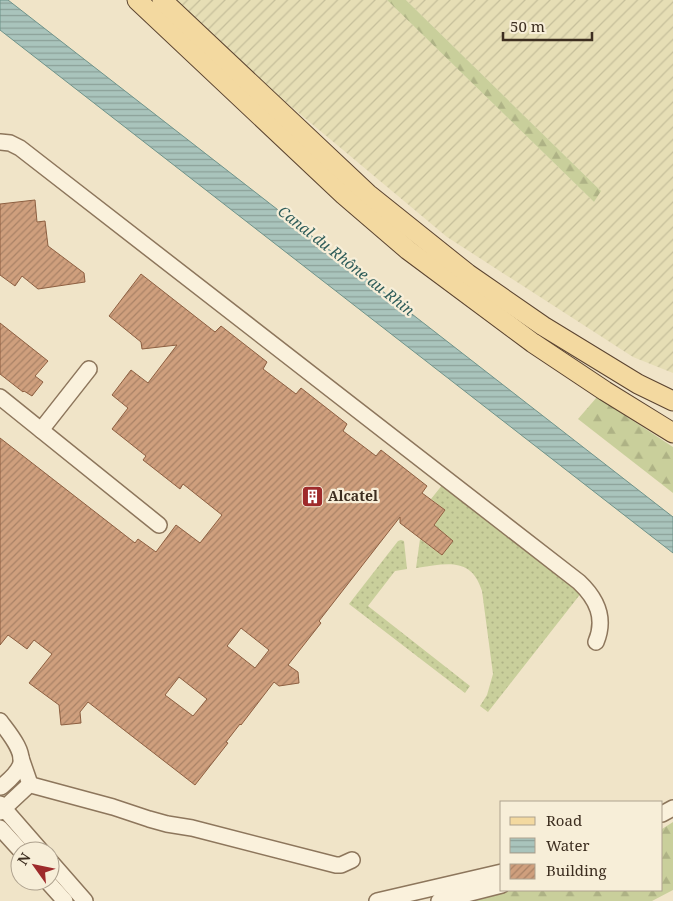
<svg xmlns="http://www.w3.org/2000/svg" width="673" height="901" font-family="'Noto Serif',serif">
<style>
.farmland{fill:url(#farmland-furrows)}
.grass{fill:url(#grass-dots)}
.forest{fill:url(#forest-firs)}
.water{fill:url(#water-rules);stroke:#6f938a}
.building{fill:url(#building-hatch);stroke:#8d5f41;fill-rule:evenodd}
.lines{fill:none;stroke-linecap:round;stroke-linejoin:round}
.minor-casing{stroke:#8d765c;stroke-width:18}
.major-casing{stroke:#5b4430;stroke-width:21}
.minor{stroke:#faf1dc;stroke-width:15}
.major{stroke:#f3d9a0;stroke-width:19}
.labels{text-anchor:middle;stroke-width:4.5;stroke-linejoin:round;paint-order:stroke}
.poi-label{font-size:14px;font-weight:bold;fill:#3d2e20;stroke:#f7eed8;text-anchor:start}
.water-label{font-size:15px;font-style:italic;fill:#2f5d5a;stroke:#f7eed8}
</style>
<defs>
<pattern id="farmland-furrows" width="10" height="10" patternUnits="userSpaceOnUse" patternTransform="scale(1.25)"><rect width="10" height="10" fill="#e6deb5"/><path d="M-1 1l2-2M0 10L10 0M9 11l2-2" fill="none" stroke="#c6bf9b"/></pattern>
<pattern id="grass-dots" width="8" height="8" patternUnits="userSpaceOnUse" patternTransform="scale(1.25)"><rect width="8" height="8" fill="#c9cf9b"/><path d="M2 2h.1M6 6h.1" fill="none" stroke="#aeb285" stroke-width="1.8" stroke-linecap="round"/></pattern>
<pattern id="forest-firs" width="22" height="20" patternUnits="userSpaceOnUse" patternTransform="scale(1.25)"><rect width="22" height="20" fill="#c9cf9b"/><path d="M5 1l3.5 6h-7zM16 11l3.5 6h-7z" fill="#aeb285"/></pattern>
<pattern id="water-rules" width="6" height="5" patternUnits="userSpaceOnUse" patternTransform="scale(1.25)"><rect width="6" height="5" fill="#a9c4bc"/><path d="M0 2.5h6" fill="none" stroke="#8ba098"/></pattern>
<pattern id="building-hatch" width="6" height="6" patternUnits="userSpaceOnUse" patternTransform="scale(1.25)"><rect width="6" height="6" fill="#cf9f7d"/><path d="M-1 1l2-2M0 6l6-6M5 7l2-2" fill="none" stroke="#a98266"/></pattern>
</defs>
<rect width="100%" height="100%" fill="#f0e4c8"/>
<polygon class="farmland" points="177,0 387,0 594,202 600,190 406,0 673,0 673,373 633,357 447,237 226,52"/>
<g class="grass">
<path d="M443,484L582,592L488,712L480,706L487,695L493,674L482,591C471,556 446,564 416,568L420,539L442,555L453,541L434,525L445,510L431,499Z"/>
<polygon points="401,540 404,541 407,569 395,571 368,606 470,686 465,693 349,604 398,541"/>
</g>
<g class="forest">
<polygon points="387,0 406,0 601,191 594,202"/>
<polygon points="597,397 673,447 673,493 578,419"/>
<polygon points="673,822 673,890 652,901 473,901 505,890 662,890 662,829"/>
</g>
<polygon class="water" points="0,0 8,0 673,517 673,553 0,30"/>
<g class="building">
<polygon points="35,200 37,222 45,221 48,246 84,273 85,282 38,289 22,276 15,286 0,275 0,204"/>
<path d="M141,274L215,332L221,326L267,362L263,369L296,394L301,388L347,424L343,431L376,456L381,450L427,486L422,493L445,510L434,525L453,541L442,555L400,523V517L319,621L321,623L288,665L298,672L299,683L279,686L274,682L241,725L240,724L226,742L228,743L195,785L88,702L80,712L81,723L61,725L59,705L29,683L52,654L34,640L27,649L8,635L0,645V438L135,543L138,539L156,552L176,525L200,543L222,515L183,484L180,489L143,460L146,456L112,429L128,408L112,395L131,370L148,383L177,345L142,349L141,342L109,316ZM241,628L269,650L255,668L227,646ZM179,677L207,699L193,716L165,695Z"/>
<polygon points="0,323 48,361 35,376 43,382 32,396 24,391 23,392 0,374"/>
</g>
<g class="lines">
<defs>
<g id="minor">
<path d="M0,142L10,143L20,148L579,582C597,599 606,618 596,642"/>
<polyline points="0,397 159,525"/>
<polyline points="41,430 89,369"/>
<path d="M0,721C8,732 26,752 20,766C16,775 8,781 1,787"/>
<polyline points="21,758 30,784 35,786 113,807 149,819 167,824 192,828 336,865 341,865 352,860"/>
<polyline points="0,804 41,851"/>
<polyline points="0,812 30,784"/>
<polyline points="662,814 673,808"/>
<polyline points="0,828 21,851"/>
<polyline points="50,861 85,901"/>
<polyline points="47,881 65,901"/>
<polyline points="377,901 502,872"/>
<polyline points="439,901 502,885"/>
</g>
<g id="major">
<polyline points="137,0 344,195 408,250 533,343 605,391 673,433"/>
<polyline points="162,0 368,194 468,274 543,326 638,384 673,401"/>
</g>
</defs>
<use href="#minor" class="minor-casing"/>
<use href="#major" class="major-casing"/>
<use href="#minor" class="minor"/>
<use href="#major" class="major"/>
</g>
<defs>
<symbol id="building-square" viewBox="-11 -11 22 22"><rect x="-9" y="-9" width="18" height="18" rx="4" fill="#9e2a2b" stroke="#f7eed8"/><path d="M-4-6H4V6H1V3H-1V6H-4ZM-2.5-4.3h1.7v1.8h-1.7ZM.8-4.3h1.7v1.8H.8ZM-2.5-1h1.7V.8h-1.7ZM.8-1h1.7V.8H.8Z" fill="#fff"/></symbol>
</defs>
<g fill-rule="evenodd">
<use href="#building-square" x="300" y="484" width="25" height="25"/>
</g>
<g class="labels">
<g class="poi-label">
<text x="328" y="501">Alcatel</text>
</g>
<g class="water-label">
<text transform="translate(346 261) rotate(38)" y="5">Canal du Rhône au Rhin</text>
</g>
</g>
<rect x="500" y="801" width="162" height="90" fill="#f7eed8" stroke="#ada18e"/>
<rect x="510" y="817" width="25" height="8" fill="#f3d9a0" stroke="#ada18e"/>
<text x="546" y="826" font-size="15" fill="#3d2e20">Road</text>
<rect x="510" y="838" width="25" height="15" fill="url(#water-rules)" stroke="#ada18e"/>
<text x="546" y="851" font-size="15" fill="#3d2e20">Water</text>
<rect x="510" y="864" width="25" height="15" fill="url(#building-hatch)" stroke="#ada18e"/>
<text x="546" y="876" font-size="15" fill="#3d2e20">Building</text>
<g transform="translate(35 866) rotate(303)"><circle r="24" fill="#f7eed8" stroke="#ada18e"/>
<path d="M0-4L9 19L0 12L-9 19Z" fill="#9e2a2b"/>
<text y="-8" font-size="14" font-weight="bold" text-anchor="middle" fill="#3d2e20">N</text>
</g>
<path d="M503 32v8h89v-8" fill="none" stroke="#3d2e20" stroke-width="2.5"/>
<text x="510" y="32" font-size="15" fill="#3d2e20" stroke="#f7eed8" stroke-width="4" paint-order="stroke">50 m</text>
</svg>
